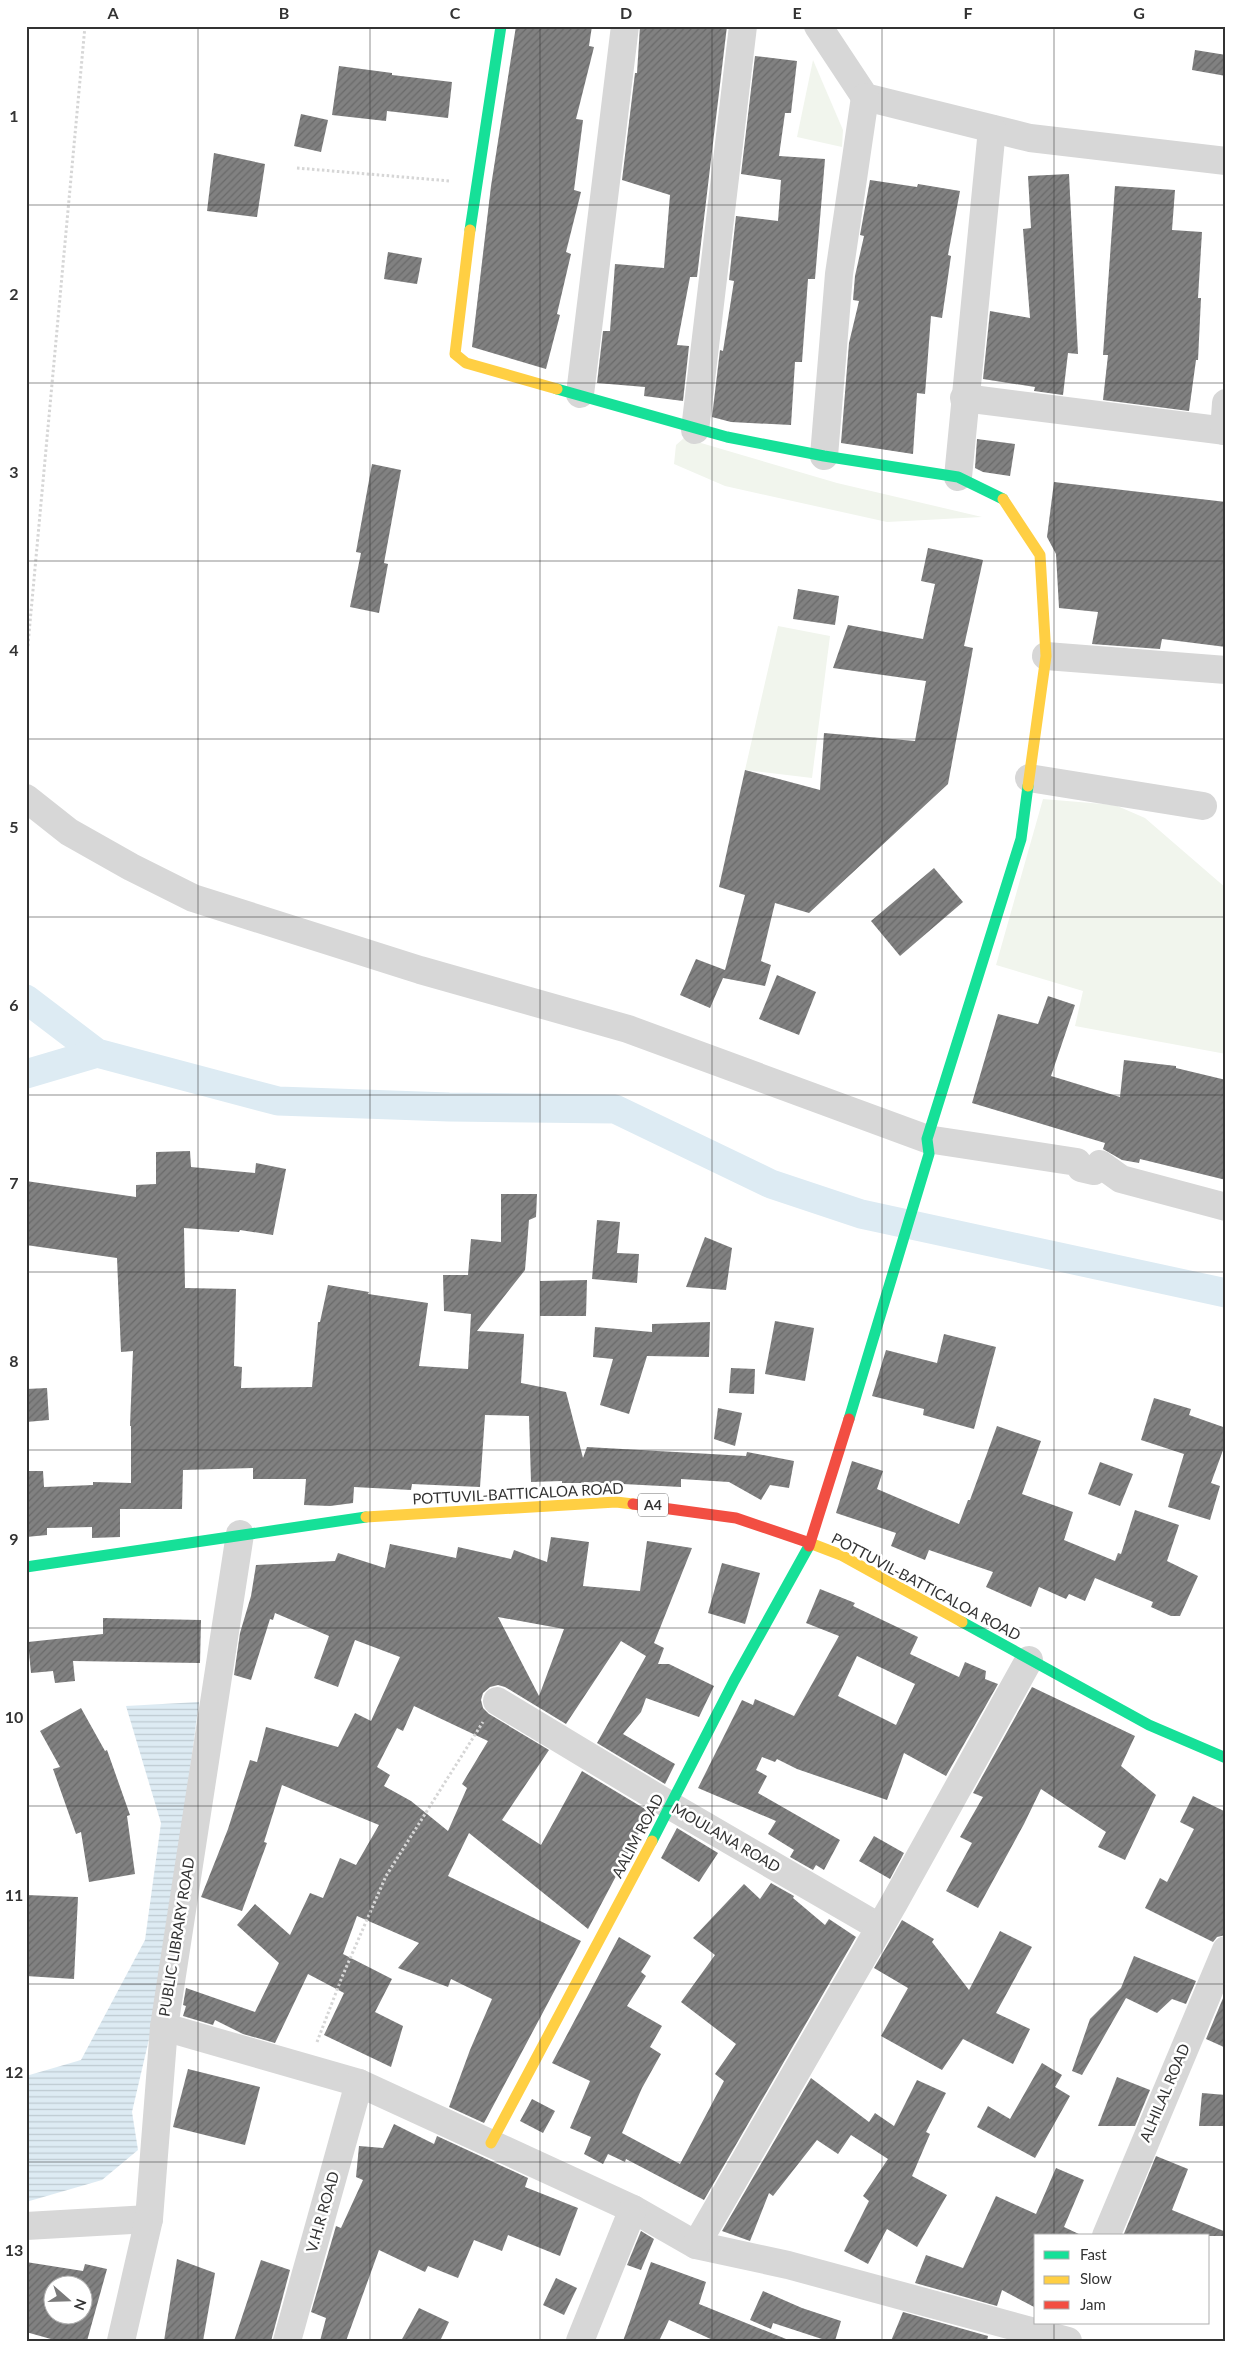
<svg xmlns="http://www.w3.org/2000/svg" width="1252" height="2367" font-family="Lato,sans-serif">
<style>
.green{fill:#f1f5ed}
.water{fill:url(#water-rules)}
.lines{fill:none;stroke-linecap:round;stroke-linejoin:round}
.canal{stroke:#ddebf3;stroke-width:29}
.building{fill:url(#building-hatch);fill-rule:evenodd}
.path{stroke:#d6d6d6;stroke-width:3;stroke-dasharray:2.5 2.5;stroke-linecap:butt}
.street{stroke:#d7d7d7;stroke-width:28}
.fast{stroke:#16e098;stroke-width:11}
.slow{stroke:#ffcf43;stroke-width:11}
.jam{stroke:#f24e42;stroke-width:11}
.grid{fill:none;stroke:#333;stroke-width:1;stroke-opacity:0.55}
.labels{text-anchor:middle;stroke-width:5;stroke-linejoin:round;paint-order:stroke}
.shield{fill:#fff;stroke:#707070;stroke-width:1}
.shield-label{font-size:14px;font-weight:bold;fill:#333}
.street-label{font-size:15px;fill:#333;stroke:#fff}
.neatline{fill:none;stroke:#333;stroke-width:2}
.grid-label{font-size:16px;text-anchor:middle;font-weight:bold;fill:#333}
</style>
<defs>
<pattern id="water-rules" width="6" height="5" patternUnits="userSpaceOnUse" patternTransform="scale(1.25)"><rect width="6" height="5" fill="#ddebf3"/><path d="M0 2.5h6" fill="none" stroke="#becad1"/></pattern>
<pattern id="building-hatch" width="6" height="6" patternUnits="userSpaceOnUse" patternTransform="scale(1.25)"><rect width="6" height="6" fill="#818181"/><path d="M-1 1l2-2M0 6l6-6M5 7l2-2" fill="none" stroke="#6a6a6a"/></pattern>
</defs>
<rect width="100%" height="100%" fill="#fff"/>
<g class="green">
<polygon points="813,60 843,130 842,147 797,137"/>
<polygon points="684,438 837,483 982,517 887,522 725,486 674,464 676,445"/>
<polygon points="778,626 830,636 812,778 745,770"/>
<polygon points="1043,799 1115,805 1145,818 1226,888 1226,1054 1075,1026 1083,991 996,965"/>
</g>
<polygon class="water" points="199,1702 160,1992 132,2112 138,2150 102,2180 26,2202 26,2076 81,2060 145,1940 161,1823 126,1706"/>
<g class="lines">
<g class="canal">
<polyline points="26,999 97,1053 278,1101 449,1107 615,1109 771,1184 861,1214 1226,1293"/>
<polyline points="26,1074 97,1053"/>
</g>
</g>
<g class="building">
<polygon points="516,26 592,26 589,46 594,47 576,119 583,120 574,190 581,192 566,252 571,254 557,314 560,315 546,369 472,347 491,186"/>
<polygon points="640,26 727,26 697,277 690,277 677,345 689,346 683,401 644,396 645,387 597,383 603,331 610,331 615,264 664,268 670,195 622,180 635,73 637,73"/>
<polygon points="1195,50 1226,55 1226,76 1192,70"/>
<polygon points="755,56 797,61 791,113 785,113 779,156 825,159 815,279 808,279 802,362 795,362 791,425 731,422 712,417 720,350 723,351 734,281 729,280 736,216 778,221 781,180 741,174"/>
<polygon points="339,66 392,73 392,75 452,82 448,118 387,111 386,121 332,115"/>
<polygon points="301,114 328,120 321,152 294,146"/>
<polygon points="214,153 265,164 257,217 207,211"/>
<polygon points="1069,174 1078,354 1068,353 1063,395 1034,391 1035,387 983,379 990,311 1030,318 1023,229 1031,228 1028,176"/>
<polygon points="870,180 917,187 918,184 960,191 948,255 951,256 942,318 931,316 925,394 917,393 913,454 841,443 849,343 859,301 853,300 855,276 864,236 860,235"/>
<polygon points="1115,186 1175,190 1172,230 1202,232 1198,298 1201,298 1198,360 1196,360 1189,411 1103,400 1108,355 1103,355"/>
<polygon points="388,252 422,258 417,284 384,279"/>
<polygon points="977,439 1015,444 1010,476 983,472 975,468"/>
<polygon points="372,464 401,470 384,563 388,564 379,613 350,607 361,553 356,552"/>
<polygon points="1054,482 1226,502 1226,647 1162,639 1160,649 1092,644 1098,612 1059,608 1056,554 1047,537"/>
<polygon points="928,548 983,560 964,646 973,648 948,784 809,913 775,903 761,961 771,965 765,986 723,978 710,1008 680,995 696,959 725,970 745,895 719,887 745,770 820,790 824,733 915,741 926,681 833,668 848,625 923,639 935,584 921,581"/>
<polygon points="798,589 839,596 835,625 793,619"/>
<polygon points="934,868 963,902 900,956 871,921"/>
<polygon points="777,975 816,992 799,1035 759,1019"/>
<polygon points="1048,996 1075,1005 1051,1076 1120,1097 1124,1060 1176,1066 1176,1068 1226,1080 1226,1180 1140,1159 1139,1163 1122,1160 1103,1149 1105,1143 972,1103 998,1014 1038,1024"/>
<polygon points="190,1151 191,1167 255,1173 256,1163 286,1169 273,1235 240,1230 239,1232 184,1228 185,1288 236,1289 234,1366 242,1367 241,1388 312,1387 318,1322 320,1322 328,1285 369,1292 368,1294 428,1303 419,1366 468,1369 471,1314 444,1311 443,1275 468,1275 471,1239 501,1242 501,1194 537,1194 536,1217 529,1220 525,1270 477,1331 524,1334 521,1383 566,1392 583,1458 587,1447 746,1456 747,1452 794,1461 789,1488 770,1485 761,1500 729,1482 681,1479 681,1487 584,1482 584,1483 562,1483 562,1481 531,1482 529,1416 485,1415 480,1487 412,1484 411,1490 354,1487 353,1503 330,1506 304,1505 306,1479 253,1479 253,1468 183,1470 182,1509 120,1509 120,1537 92,1538 92,1527 47,1528 47,1535 26,1537 26,1471 43,1471 44,1487 93,1485 93,1482 131,1483 131,1426 130,1426 133,1351 121,1352 117,1258 26,1245 26,1181 136,1197 136,1185 156,1184 156,1152"/>
<polygon points="597,1220 620,1222 617,1253 639,1254 637,1283 592,1279"/>
<polygon points="705,1237 732,1248 726,1290 686,1287"/>
<polygon points="587,1280 586,1316 540,1316 540,1281"/>
<polygon points="775,1321 814,1328 805,1381 765,1374"/>
<polygon points="710,1322 709,1357 647,1356 629,1414 600,1405 613,1359 593,1357 595,1327 652,1332 652,1324"/>
<polygon points="944,1334 996,1347 974,1429 923,1415 924,1409 872,1396 886,1350 937,1363"/>
<polygon points="731,1368 755,1369 754,1394 729,1393"/>
<polygon points="47,1388 49,1420 26,1422 26,1389"/>
<polygon points="1154,1398 1191,1409 1189,1415 1226,1428 1226,1442 1211,1483 1220,1486 1210,1520 1168,1507 1184,1454 1141,1440"/>
<polygon points="718,1408 742,1413 735,1446 714,1439"/>
<polygon points="997,1426 1041,1441 1022,1494 1073,1512 1064,1540 1115,1561 1118,1553 1121,1554 1135,1510 1179,1525 1167,1561 1198,1576 1180,1616 1171,1616 1151,1607 1153,1602 1095,1578 1085,1601 1069,1594 1066,1599 1039,1587 1031,1607 986,1587 993,1572 929,1550 925,1560 891,1546 896,1533 836,1513 852,1461 883,1471 877,1489 959,1524 968,1500 970,1500"/>
<polygon points="1100,1462 1133,1474 1120,1506 1088,1494"/>
<path d="M551,1537L589,1542L583,1586L640,1591L647,1541L692,1548L654,1643L664,1648L658,1664H669L714,1686L699,1717L646,1698L641,1712L623,1734L675,1764L665,1784L597,1743L646,1656L621,1641L566,1724L505,1687L498,1685L490,1687L483,1693L481,1700L483,1708L489,1714L549,1750L502,1820L541,1845L582,1771L650,1812L588,1929L469,1833L448,1876L581,1941L484,2123L449,2107L470,2050L492,1999L451,1979L448,1987L398,1968L419,1943L357,1916L343,1954L392,1979L375,2012L403,2026L391,2067L324,2035L344,1993L308,1974L275,2043L243,2034L215,2020L213,2025L183,2016L186,2006L183,2005L186,1988L255,2012L279,1963L237,1925L255,1904L290,1935L310,1893L323,1898L340,1858L356,1865L379,1825L282,1785L264,1842L267,1843L242,1911L201,1897L228,1829L250,1760L257,1762L266,1727L338,1747L355,1713L371,1721L400,1657L355,1640L338,1687L314,1678L329,1636L275,1613L273,1620L270,1619L251,1680L234,1675L240,1633L251,1596L256,1565L335,1561L338,1553L385,1568L390,1544L456,1558L458,1547L511,1559L514,1550L547,1562ZM498,1617L564,1629L539,1696ZM414,1706L488,1741L462,1784L467,1788L448,1831L411,1801L384,1786L390,1775L377,1767L397,1728L403,1731Z"/>
<polygon points="722,1563 760,1573 745,1624 708,1613"/>
<path d="M820,1589L855,1603L853,1606L918,1637L910,1654L959,1677L965,1662L986,1671L985,1679L998,1684L946,1776L904,1753L887,1800L797,1769L777,1759L775,1762L762,1757L756,1770L767,1776L758,1793L840,1840L824,1870L816,1865L813,1870L790,1857L794,1850L768,1834L776,1821L698,1788L742,1700L753,1705L755,1699L794,1716L839,1636L806,1623ZM857,1656L915,1684L896,1725L838,1696Z"/>
<polygon points="103,1618 201,1620 200,1663 73,1661 75,1681 55,1683 53,1671 31,1673 28,1642 103,1634"/>
<polygon points="1032,1687 1135,1736 1121,1766 1156,1795 1125,1860 1098,1847 1106,1832 1041,1789 1024,1824 978,1908 946,1891 972,1843 960,1837 983,1797 973,1793"/>
<polygon points="81,1708 105,1751 107,1750 130,1815 127,1816 135,1874 89,1882 81,1832 76,1834 53,1769 60,1767 40,1731"/>
<polygon points="1193,1796 1226,1812 1226,1935 1217,1937 1213,1942 1145,1908 1160,1878 1167,1882 1194,1829 1180,1822"/>
<polygon points="677,1828 718,1853 699,1882 661,1858"/>
<polygon points="874,1836 904,1853 890,1879 859,1861"/>
<polygon points="771,1883 794,1896 793,1898 825,1925 829,1919 856,1937 704,2200 626,2159 625,2162 608,2154 603,2164 584,2154 591,2137 570,2128 590,2081 552,2063 619,1937 651,1956 641,1972 646,1976 627,2006 662,2026 650,2047 661,2054 642,2088 622,2133 680,2164 724,2081 715,2074 736,2044 681,2002 715,1955 693,1938 744,1884 760,1899"/>
<polygon points="26,1895 78,1897 74,1979 26,1976"/>
<polygon points="902,1920 934,1939 932,1942 969,1990 1000,1931 1032,1947 996,2013 1030,2029 1013,2064 963,2039 942,2070 881,2036 908,1988 874,1968"/>
<polygon points="1134,1956 1196,1981 1186,2004 1172,1999 1157,2013 1126,1998 1082,2075 1072,2071 1090,2019 1121,1988"/>
<polygon points="1226,1991 1226,2048 1206,2039"/>
<polygon points="1042,2063 1062,2075 1055,2087 1070,2096 1035,2158 977,2127 988,2106 1010,2119"/>
<polygon points="188,2069 260,2087 245,2145 173,2127"/>
<polygon points="1117,2077 1150,2090 1135,2126 1098,2126"/>
<polygon points="811,2078 869,2122 875,2113 894,2126 917,2080 946,2093 926,2132 930,2134 912,2176 947,2195 917,2247 887,2229 868,2264 844,2251 869,2201 863,2196 888,2159 851,2135 838,2154 817,2140 773,2196 769,2193 750,2241 722,2231"/>
<polygon points="1202,2093 1226,2095 1226,2126 1199,2126"/>
<polygon points="532,2099 555,2111 543,2133 520,2121"/>
<polygon points="394,2124 434,2144 437,2136 528,2178 525,2187 578,2208 560,2256 508,2235 502,2251 474,2240 458,2278 428,2266 425,2272 379,2250 346,2341 320,2341 326,2318 311,2312 336,2226 341,2228 363,2180 356,2177 359,2146 383,2148"/>
<polygon points="1156,2156 1188,2169 1172,2210 1226,2232 1226,2236 1123,2236"/>
<polygon points="1056,2168 1084,2180 1064,2227 1083,2236 1036,2236 1036,2308 1002,2290 997,2306 915,2283 926,2255 963,2268 996,2196 1036,2214"/>
<polygon points="641,2231 654,2239 641,2270 627,2265"/>
<polygon points="177,2259 215,2273 203,2341 164,2341"/>
<polygon points="261,2260 290,2270 271,2341 234,2341"/>
<path d="M26,2262L83,2271L85,2264L107,2269L87,2341H58L26,2332ZM52,2284H82V2314H52Z"/>
<polygon points="651,2262 706,2282 699,2304 791,2341 715,2341 669,2320 659,2341 623,2341"/>
<polygon points="556,2278 577,2288 564,2315 543,2305"/>
<polygon points="763,2291 802,2308 841,2321 835,2341 828,2341 773,2323 771,2329 750,2320"/>
<polygon points="419,2308 449,2322 440,2341 401,2341"/>
<polygon points="903,2312 988,2336 987,2341 891,2341"/>
</g>
<g class="lines">
<g class="path">
<polyline points="297,168 450,181"/>
<polyline points="26,666 85,26"/>
<polyline points="317,2042 342,1977 386,1876 483,1722"/>
</g>
<g class="street">
<polyline points="818,26 865,97 1030,138 1226,161"/>
<polyline points="580,394 625,26"/>
<polyline points="964,398 1226,431"/>
<polyline points="695,430 743,26"/>
<polyline points="1224,431 1226,403"/>
<polyline points="824,456 839,274 865,97"/>
<polyline points="958,477 992,129"/>
<polyline points="1046,656 1226,670"/>
<polyline points="1029,778 1203,806"/>
<polyline points="26,798 69,832 131,867 193,898 420,970 628,1029 927,1139 1077,1162 1081,1168 1094,1171 1100,1164 1121,1179 1226,1207"/>
<polyline points="497,1701 671,1806 879,1927"/>
<polyline points="164,2027 359,2083 633,2209 696,2245 788,2265 1068,2341"/>
<polyline points="26,2226 149,2219"/>
<polyline points="1106,2236 1226,1950"/>
<polyline points="696,2245 894,1903 1029,1660"/>
<polyline points="121,2341 149,2219 164,2027 240,1534"/>
<polyline points="287,2341 359,2083"/>
<polyline points="580,2341 633,2209"/>
</g>
<g class="fast">
<polyline points="470,230 501,26"/>
<polyline points="557,389 727,437 824,456 958,477 1003,499"/>
<polyline points="849,1419 929,1154 927,1139 1021,839 1028,786"/>
<polyline points="26,1567 366,1517"/>
<polyline points="962,1622 1149,1725 1226,1758"/>
<polyline points="652,1841 734,1681 809,1546"/>
</g>
<g class="slow">
<polyline points="470,230 455,354 466,363 557,389"/>
<polyline points="1003,499 1040,555 1046,656 1028,786"/>
<polyline points="366,1517 616,1502 633,1504"/>
<polyline points="807,1542 841,1555 962,1622"/>
<polyline points="491,2143 652,1841"/>
</g>
<g class="jam">
<polyline points="633,1504 736,1518 807,1542"/>
<polyline points="809,1546 849,1419"/>
</g>
</g>
<path class="grid" d="M198,26V2341M370,26V2341M540,26V2341M712,26V2341M882,26V2341M1054,26V2236M26,205H1226M26,383H1226M26,561H1226M26,739H1226M26,917H1226M26,1095H1226M26,1272H1226M26,1450H1226M26,1628H1226M26,1806H1226M26,1984H1226M26,2162H1226M1054,2323V2341"/>
<g class="labels">
<rect class="shield" x="638" y="1493.5" width="30" height="23" rx="4"/>
<g class="shield-label">
<text x="653" y="1510">A4</text>
</g>
<g class="street-label">
<text transform="translate(518 1494) rotate(-3)" y="5">POTTUVIL-BATTICALOA ROAD</text>
<text transform="translate(926 1587) rotate(28)" y="5">POTTUVIL-BATTICALOA ROAD</text>
<text transform="translate(638 1836) rotate(-62)" y="5">AALIM ROAD</text>
<text transform="translate(726 1838) rotate(30)" y="5">MOULANA ROAD</text>
<text transform="translate(177 1937) rotate(-81)" y="5">PUBLIC LIBRARY ROAD</text>
<text transform="translate(1165 2093) rotate(-67)" y="5">ALHILAL ROAD</text>
<text transform="translate(323 2212) rotate(-74)" y="5">V.H.R ROAD</text>
</g>
</g>
<rect width="1252" height="2367" fill="none" stroke="#ffffff" stroke-width="55"/>
<rect x="1034" y="2234" width="175" height="90" fill="#ffffff" stroke="#adadad"/>
<rect x="1044" y="2251" width="25" height="8" fill="#16e098" stroke="#adadad"/>
<text x="1080" y="2260" font-size="15" fill="#333333">Fast</text>
<rect x="1044" y="2276" width="25" height="8" fill="#ffcf43" stroke="#adadad"/>
<text x="1080" y="2284" font-size="15" fill="#333333">Slow</text>
<rect x="1044" y="2301" width="25" height="8" fill="#f24e42" stroke="#adadad"/>
<text x="1080" y="2310" font-size="15" fill="#333333">Jam</text>
<g transform="translate(68 2300) rotate(110)"><circle r="24" fill="#ffffff" stroke="#adadad"/>
<path d="M0-4L9 19L0 12L-9 19Z" fill="#7a7a7a"/>
<text y="-8" font-size="14" font-weight="bold" text-anchor="middle" fill="#333333">N</text>
</g>
<rect x="28" y="28" width="1196" height="2312" class="neatline"/>
<g class="grid-label">
<text x="113" y="19">A</text>
<text x="284" y="19">B</text>
<text x="455" y="19">C</text>
<text x="626" y="19">D</text>
<text x="797" y="19">E</text>
<text x="968" y="19">F</text>
<text x="1139" y="19">G</text>
<text x="14" y="122">1</text>
<text x="14" y="300">2</text>
<text x="14" y="478">3</text>
<text x="14" y="656">4</text>
<text x="14" y="833">5</text>
<text x="14" y="1011">6</text>
<text x="14" y="1189">7</text>
<text x="14" y="1367">8</text>
<text x="14" y="1545">9</text>
<text x="14" y="1723">10</text>
<text x="14" y="1901">11</text>
<text x="14" y="2078">12</text>
<text x="14" y="2256">13</text>
</g>
</svg>
